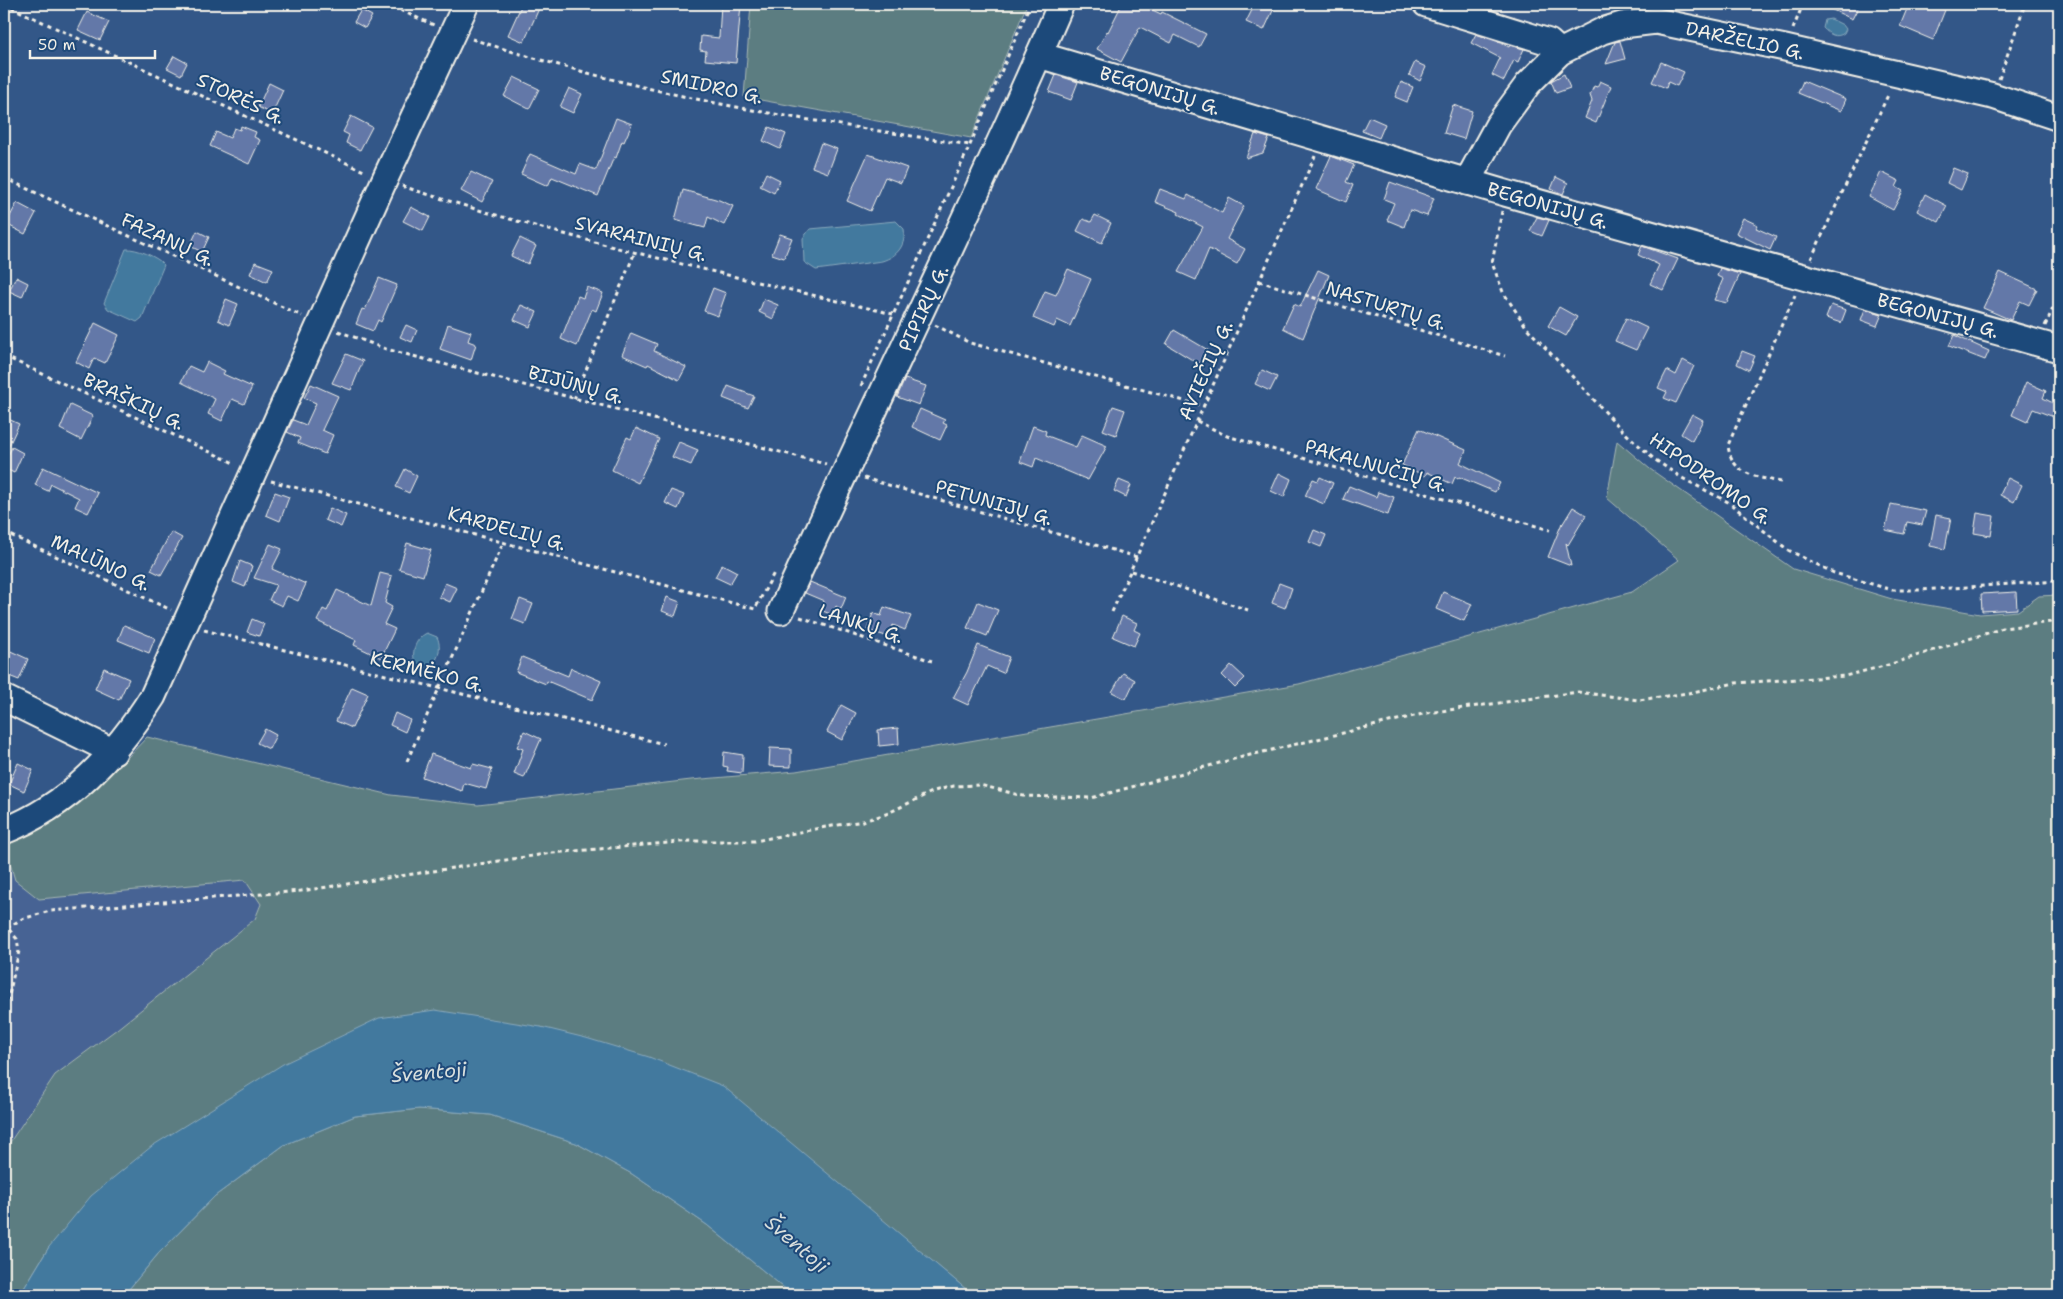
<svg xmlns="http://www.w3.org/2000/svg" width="2063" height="1299" font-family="'Shantell Sans',sans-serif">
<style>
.built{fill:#466494}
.green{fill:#5c7d81;stroke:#a8b7b4}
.water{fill:#42799e;stroke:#89a9bc}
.building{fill:#6478a8;stroke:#f4f1e8}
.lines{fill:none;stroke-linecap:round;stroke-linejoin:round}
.minor-casing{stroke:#f4f1e8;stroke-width:29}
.path{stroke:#f4f1e8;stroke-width:3;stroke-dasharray:4 4;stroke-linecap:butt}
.minor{stroke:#1f4a7a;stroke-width:25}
.labels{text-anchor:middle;stroke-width:4;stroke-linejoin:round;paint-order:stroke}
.street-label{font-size:19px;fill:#f4f1e8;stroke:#1f4a7a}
.water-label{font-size:20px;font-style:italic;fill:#d9dfdd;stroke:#1f4a7a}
</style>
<rect width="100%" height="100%" fill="#335788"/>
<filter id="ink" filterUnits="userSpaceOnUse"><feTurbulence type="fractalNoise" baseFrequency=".02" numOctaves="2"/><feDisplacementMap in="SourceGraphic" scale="10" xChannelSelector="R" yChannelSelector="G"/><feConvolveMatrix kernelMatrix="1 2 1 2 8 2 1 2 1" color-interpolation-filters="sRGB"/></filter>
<g filter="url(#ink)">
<polygon class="built" points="4,847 15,880 39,899 245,880 261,904 255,919 117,1029 55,1075 4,1151"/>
<g class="green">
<polygon points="751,4 1027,4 971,138 744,97"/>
<polygon points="1617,441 1650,469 1793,569 1892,599 1980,614 2018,611 2039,596 2059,595 2059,1295 973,1295 863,1204 541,1027 49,1247 20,1295 4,1295 4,1151 55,1075 117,1029 255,919 261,904 245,880 39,899 15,880 4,843 85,795 126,759 147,737 391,795 478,805 691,780 796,771 1299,684 1632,592 1679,560 1607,498"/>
<polygon points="419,1109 490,1115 576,1143 632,1174 707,1225 793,1295 124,1295 158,1254 215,1196 284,1145 355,1116"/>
</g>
<g class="water">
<path d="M1831,19L1843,25L1846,29L1844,33C1836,39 1829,34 1823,28L1825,20Z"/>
<path d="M896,221L904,229C906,245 898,256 882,261L816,270L804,262L803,238L810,229Z"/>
<path d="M126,249C136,248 158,257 164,265L142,318L137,322L108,309L104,303Z"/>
<path d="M427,633L437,637C443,649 437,668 422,668L415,663C411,651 416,638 427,633Z"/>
<polygon points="435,1010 541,1027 586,1038 649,1057 723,1086 973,1295 793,1295 707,1225 632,1174 576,1143 490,1115 419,1109 355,1116 284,1145 215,1196 158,1254 124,1295 20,1295 49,1247 91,1196 152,1146 283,1064 379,1018"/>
</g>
<g class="building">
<polygon points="522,4 541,4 524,42 508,35"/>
<polygon points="721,4 741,4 736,63 705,60 706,51 700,50 701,36 719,38"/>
<polygon points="1122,4 1140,4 1161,14 1162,12 1206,34 1199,47 1175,35 1171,43 1140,27 1121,62 1097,49 1107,31 1108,32"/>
<polygon points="1255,4 1276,4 1264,30 1246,22"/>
<polygon points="1820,4 1860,4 1852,19"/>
<polygon points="1909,4 1943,4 1941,8 1945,10 1933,40 1900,26"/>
<polygon points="361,10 372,16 365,28 354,22"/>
<polygon points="87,12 109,22 100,40 78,30"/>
<polygon points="1476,34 1499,42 1509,47 1510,45 1524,49 1518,62 1514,60 1504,81 1492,75 1500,58 1471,43"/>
<polygon points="1620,41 1625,59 1606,64 1615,42"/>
<polygon points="174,56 187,63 181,75 167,68"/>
<polygon points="1415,62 1426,67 1420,81 1409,75"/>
<polygon points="1661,62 1684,72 1677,86 1668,82 1666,88 1652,82"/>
<polygon points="1564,74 1570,88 1556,93 1551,81"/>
<polygon points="1056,75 1078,82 1071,100 1049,92"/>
<polygon points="514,77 539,89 529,109 504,96"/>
<polygon points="1600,81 1611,86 1596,123 1585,118 1592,101 1590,95 1594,86 1597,87"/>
<polygon points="1803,81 1846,99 1841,111 1798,93"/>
<polygon points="1401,82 1413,87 1407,102 1395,97"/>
<polygon points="269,83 283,90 272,114 258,107"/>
<polygon points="569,88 582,94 573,113 560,107"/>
<polygon points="1453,105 1472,111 1464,139 1444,133"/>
<polygon points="351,116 372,127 360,150 346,143 349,135 343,132"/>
<polygon points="1369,117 1385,124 1379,138 1362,131"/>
<polygon points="616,118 632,124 624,142 622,141 616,158 614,157 598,196 552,177 548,186 521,174 530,154 576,174 580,164 596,170"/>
<polygon points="241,126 256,132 254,137 260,140 249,164 210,146 216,132 230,138 234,128 240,130"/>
<polygon points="769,127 786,134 780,149 763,141"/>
<polygon points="1255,134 1269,138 1263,153 1246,158"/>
<polygon points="821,143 837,149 828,173 812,167"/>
<polygon points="868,154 907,168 901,183 885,177 870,211 847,201"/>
<polygon points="1331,156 1354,165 1346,182 1353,185 1346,202 1316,189"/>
<polygon points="1953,168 1968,174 1961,190 1947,183"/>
<polygon points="471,172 492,182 482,202 461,191"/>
<polygon points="1881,172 1899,181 1896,187 1903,191 1893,210 1869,197"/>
<polygon points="766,173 780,180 774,193 760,186"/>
<polygon points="1556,177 1568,183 1563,194 1551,189"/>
<polygon points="1390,182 1434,198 1427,216 1410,210 1404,227 1387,220 1394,203 1384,199"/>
<polygon points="1160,189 1186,199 1188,195 1222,213 1229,198 1244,206 1227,239 1245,249 1237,264 1209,249 1196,280 1178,272 1203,227 1178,214 1179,212 1155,202"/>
<polygon points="683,190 719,200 733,206 724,225 708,217 705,228 675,220"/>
<polygon points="1925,194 1947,206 1939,222 1917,211"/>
<polygon points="17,203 36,213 25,234 6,224"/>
<polygon points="411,207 430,217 423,231 403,221"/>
<polygon points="1095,215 1111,223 1102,243 1077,231 1083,219 1091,222"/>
<polygon points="1537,217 1549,220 1542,236 1530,231"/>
<polygon points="1743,218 1758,225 1756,228 1776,237 1770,250 1736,233"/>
<polygon points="197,231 209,237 202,252 190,246"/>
<polygon points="780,234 792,238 784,258 772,254"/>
<polygon points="520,238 536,246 528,264 511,256"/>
<polygon points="1642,246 1678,259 1663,290 1650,284 1659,265 1638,255"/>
<polygon points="255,262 273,269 267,282 250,274"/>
<polygon points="1720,268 1740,274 1727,303 1714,300 1723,279 1717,276"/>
<polygon points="1068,269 1091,279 1070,326 1057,320 1054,327 1033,318 1045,291 1056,295"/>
<polygon points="1318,270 1329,275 1303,338 1283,328 1294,304 1300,307"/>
<polygon points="2000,272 2037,289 2029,305 2020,301 2011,320 1983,308"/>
<polygon points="16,277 28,283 22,297 9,291"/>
<polygon points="379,278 397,285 381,322 378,320 373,331 356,324 362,309 365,310"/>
<polygon points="587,287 603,293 596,311 592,309 577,346 561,339 578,296 583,298"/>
<polygon points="713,288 726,293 718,316 704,311"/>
<polygon points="226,299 238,304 229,325 218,320"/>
<polygon points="764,299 778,305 773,319 759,312"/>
<polygon points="521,305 537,312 530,327 514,320"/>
<polygon points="1831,305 1846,310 1841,323 1826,318"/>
<polygon points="1559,307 1577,317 1566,336 1548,326"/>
<polygon points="1865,309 1882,314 1877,326 1861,320"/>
<polygon points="1626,318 1647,328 1636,350 1615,341"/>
<polygon points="95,323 119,335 105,363 94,358 89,369 76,362"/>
<polygon points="448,324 471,332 468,341 476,344 471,360 440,349"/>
<polygon points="406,325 417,330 412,342 400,337"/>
<polygon points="1174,330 1208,350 1199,364 1166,344"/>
<polygon points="631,333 657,344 654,351 686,367 679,380 648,364 647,366 622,355"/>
<polygon points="1954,335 1989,351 1985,360 1949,346"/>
<polygon points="1742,351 1755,356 1749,370 1737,364"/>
<polygon points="346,354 363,361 351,390 332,383"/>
<polygon points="1683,360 1694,366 1676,403 1664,398 1667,392 1658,388 1667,370 1676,375"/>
<polygon points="207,362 225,371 223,374 252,387 244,404 232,399 222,421 208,414 215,399 181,382 189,366 202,372"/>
<polygon points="1262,370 1277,377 1270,391 1255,384"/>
<polygon points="905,379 926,386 919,405 897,397"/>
<polygon points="2026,382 2046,391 2043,398 2059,406 2059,419 2033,409 2027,422 2012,415"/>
<polygon points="311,384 338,396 322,430 333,435 325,454 298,443 300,438 287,432 293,420 306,425 316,403 304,398"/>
<polygon points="728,386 754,396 748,408 723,398"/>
<polygon points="70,405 93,416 81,440 60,429"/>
<polygon points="1113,406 1125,410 1116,435 1103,430"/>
<polygon points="920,409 945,420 943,423 947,425 940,440 912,427"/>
<polygon points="1692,414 1703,420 1692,441 1681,434"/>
<polygon points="4,417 19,424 4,456"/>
<polygon points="1033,426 1046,431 1045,435 1076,447 1082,435 1107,446 1088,480 1036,458 1033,467 1020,462"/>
<polygon points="636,428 659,439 638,483 612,470 627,437 631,439"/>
<polygon points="1419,429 1466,450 1460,463 1500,483 1495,492 1459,477 1458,479 1455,477 1452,484 1427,472 1425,476 1402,465"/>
<polygon points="679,442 698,450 691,465 672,457"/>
<polygon points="12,447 23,453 14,473 4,468 4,463"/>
<polygon points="43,467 98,493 88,513 75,507 79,498 51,484 48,491 35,485"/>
<polygon points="405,469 417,476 409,493 396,487"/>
<polygon points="1279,473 1291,479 1284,497 1271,491"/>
<polygon points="1320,477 1333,483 1324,504 1305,496 1313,479 1318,481"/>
<polygon points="2008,478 2022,485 2014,502 2000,495"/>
<polygon points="1119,480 1131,485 1126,497 1114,491"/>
<polygon points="1349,486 1376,497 1378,492 1394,497 1388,515 1343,499"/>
<polygon points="671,490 684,495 678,509 665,503"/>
<polygon points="275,492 289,497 280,521 266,515"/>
<polygon points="1891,504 1926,511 1922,525 1907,522 1904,534 1885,530"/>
<polygon points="1573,507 1586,515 1568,545 1566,543 1571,566 1548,557 1562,523 1562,525"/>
<polygon points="330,508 346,515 341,527 325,520"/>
<polygon points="1977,513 1994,516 1991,536 1974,533"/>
<polygon points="1936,515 1951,518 1945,549 1930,546"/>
<polygon points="1314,530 1326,535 1321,547 1309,542"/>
<polygon points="171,532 182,538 161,575 151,570"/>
<polygon points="407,543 431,550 423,576 399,569"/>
<polygon points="270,544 282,549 272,569 306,584 298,601 287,596 282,606 269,600 276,585 254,578"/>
<polygon points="240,561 252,566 245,587 233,582"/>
<polygon points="722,564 737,572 730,584 715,577"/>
<polygon points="380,573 392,576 385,603 392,607 384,624 395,629 381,658 354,645 356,640 317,621 323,609 327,611 337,590 371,606"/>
<polygon points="810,582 846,597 841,609 836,606 833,615 820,610 824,601 805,593"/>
<polygon points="445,583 457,588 450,602 439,597"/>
<polygon points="1279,583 1292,588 1285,608 1272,603"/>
<polygon points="1443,592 1472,604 1464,621 1436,609"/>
<polygon points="2016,592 2017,609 1982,611 1981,594"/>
<polygon points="667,597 680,602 675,616 662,611"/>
<polygon points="520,599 533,604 525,624 512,619"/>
<polygon points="978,602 998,610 987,636 967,628"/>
<polygon points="884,607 911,616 905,630 893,625 889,637 867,630 873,613 881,616"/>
<polygon points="1122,616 1137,623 1134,630 1140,633 1134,646 1113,637"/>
<polygon points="252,619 264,624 259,636 247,632"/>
<polygon points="124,625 155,638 149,653 118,640"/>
<polygon points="978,645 1009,657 1003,673 987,666 968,705 953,698 967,672"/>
<polygon points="4,648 28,659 19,680 4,674"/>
<polygon points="522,657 568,676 571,668 601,681 592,700 547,681 546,684 516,672"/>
<polygon points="1231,665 1245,678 1235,688 1222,675"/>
<polygon points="104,668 129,679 119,700 95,689"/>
<polygon points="1123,673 1135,680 1126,699 1112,692"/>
<polygon points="352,687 368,694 352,728 336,721"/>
<polygon points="841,705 856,713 842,740 827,732"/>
<polygon points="395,713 410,720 405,732 390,725"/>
<polygon points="898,728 899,744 879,746 878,730"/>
<polygon points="265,729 276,735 269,749 257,743"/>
<polygon points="524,731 541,739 524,778 514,774 523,749 517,747"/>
<polygon points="770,748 791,749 791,767 769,766"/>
<polygon points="724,752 743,755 742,773 727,771 728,767 723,766"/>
<polygon points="431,754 471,768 473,764 492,769 486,789 464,783 462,791 422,777"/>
<polygon points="18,763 33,770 24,791 9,784"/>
</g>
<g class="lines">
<defs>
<g id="minor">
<polyline points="1426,4 1549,42 1560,52"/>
<polyline points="1039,55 1505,193 2059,349"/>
<polyline points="1467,182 1498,125 1528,84 1560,52 1602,31 1622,25 1656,21 1785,48 1993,96 2059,118"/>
<path d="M781,611C873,408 973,208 1061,4"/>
<polyline points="4,698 114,752"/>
<path d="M4,831C70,805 116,755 153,696L384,181L466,4"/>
</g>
</defs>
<use href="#minor" class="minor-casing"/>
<g class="path">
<polyline points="4,4 366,172"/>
<polyline points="386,4 436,26"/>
<polyline points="1793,29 1803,4"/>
<path d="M472,39C547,63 628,85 706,101C793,119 882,131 970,145"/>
<polyline points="1999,79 2025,4"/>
<polyline points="4,178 302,316"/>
<path d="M402,186C563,239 729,275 893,314"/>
<polyline points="1502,211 1492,263 1503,292 1527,328 1622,430 1654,459 1682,478 1728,502 1788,550 1834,573 1892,590 1920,590 2059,581"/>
<polyline points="1811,259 1889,93"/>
<polyline points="1259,281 1505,356"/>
<polyline points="935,325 970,343 1203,406"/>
<polyline points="2045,326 2059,295"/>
<polyline points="338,331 386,349 826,464"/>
<polyline points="4,356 236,464"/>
<polyline points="861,386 970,145 1030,4"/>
<polyline points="574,399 635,252"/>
<polyline points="1197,421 1227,436 1550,530"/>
<polyline points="864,478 1137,557"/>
<polyline points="271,481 755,609 775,571"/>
<path d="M1781,482C1757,477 1731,475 1728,445L1795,295"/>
<polyline points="4,532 171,610"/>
<polyline points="1131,571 1248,610"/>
<polyline points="1112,612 1315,156"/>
<polyline points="800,617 932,661"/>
<polyline points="204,630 664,744"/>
<polyline points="407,761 504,541"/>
<polyline points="4,924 17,939 19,951 4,1017"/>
<polyline points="7,928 22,919 50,911 301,891 552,853 691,841 755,841 820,828 863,821 886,814 934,791 954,786 980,785 1023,796 1091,798 1238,758 1427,713 1578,692 1639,700 1688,693 1735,683 1845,676 1888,665 2003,628 2059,621"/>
</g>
<use href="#minor" class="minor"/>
</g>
</g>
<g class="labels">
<g class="street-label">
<text transform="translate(1745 40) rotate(12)" y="7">DARŽELIO G.</text>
<text transform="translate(712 86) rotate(12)" y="7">SMIDRO G.</text>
<text transform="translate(1160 90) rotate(17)" y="7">BEGONIJŲ G.</text>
<text transform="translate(241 98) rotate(25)" y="7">STORĖS G.</text>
<text transform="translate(1548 205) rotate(16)" y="7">BEGONIJŲ G.</text>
<text transform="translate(641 238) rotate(14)" y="7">SVARAINIŲ G.</text>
<text transform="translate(168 239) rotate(25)" y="7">FAZANŲ G.</text>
<text transform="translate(1386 305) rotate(17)" y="7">NASTURTŲ G.</text>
<text transform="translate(923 308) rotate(-65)" y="7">PIPIRŲ G.</text>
<text transform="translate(1938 315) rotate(15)" y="7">BEGONIJŲ G.</text>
<text transform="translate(1205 370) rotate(-66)" y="7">AVIEČIŲ G.</text>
<text transform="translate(576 384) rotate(15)" y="7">BIJŪNŲ G.</text>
<text transform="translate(134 401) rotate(25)" y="7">BRAŠKIŲ G.</text>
<text transform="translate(1376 465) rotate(16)" y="7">PAKALNUČIŲ G.</text>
<text transform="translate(1711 478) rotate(35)" y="7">HIPODROMO G.</text>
<text transform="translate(994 502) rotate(16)" y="7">PETUNIJŲ G.</text>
<text transform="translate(507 528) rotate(15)" y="7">KARDELIŲ G.</text>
<text transform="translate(101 562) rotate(25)" y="7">MALŪNO G.</text>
<text transform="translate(861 623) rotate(18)" y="7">LANKŲ G.</text>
<text transform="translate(427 671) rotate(14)" y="7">KERMĖKO G.</text>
</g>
<g class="water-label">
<text transform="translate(429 1072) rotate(-5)" y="7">Šventoji</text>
<text transform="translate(797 1244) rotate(41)" y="7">Šventoji</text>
</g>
</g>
<rect width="2063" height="1299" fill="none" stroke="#1f4a7a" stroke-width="20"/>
<rect x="10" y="10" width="2043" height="1279" fill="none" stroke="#f4f1e8" stroke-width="2" filter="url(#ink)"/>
<path d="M30 50v8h125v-8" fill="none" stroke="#f4f1e8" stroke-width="2.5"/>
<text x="38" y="50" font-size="15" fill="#f4f1e8" stroke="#1f4a7a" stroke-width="4" paint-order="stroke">50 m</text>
</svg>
